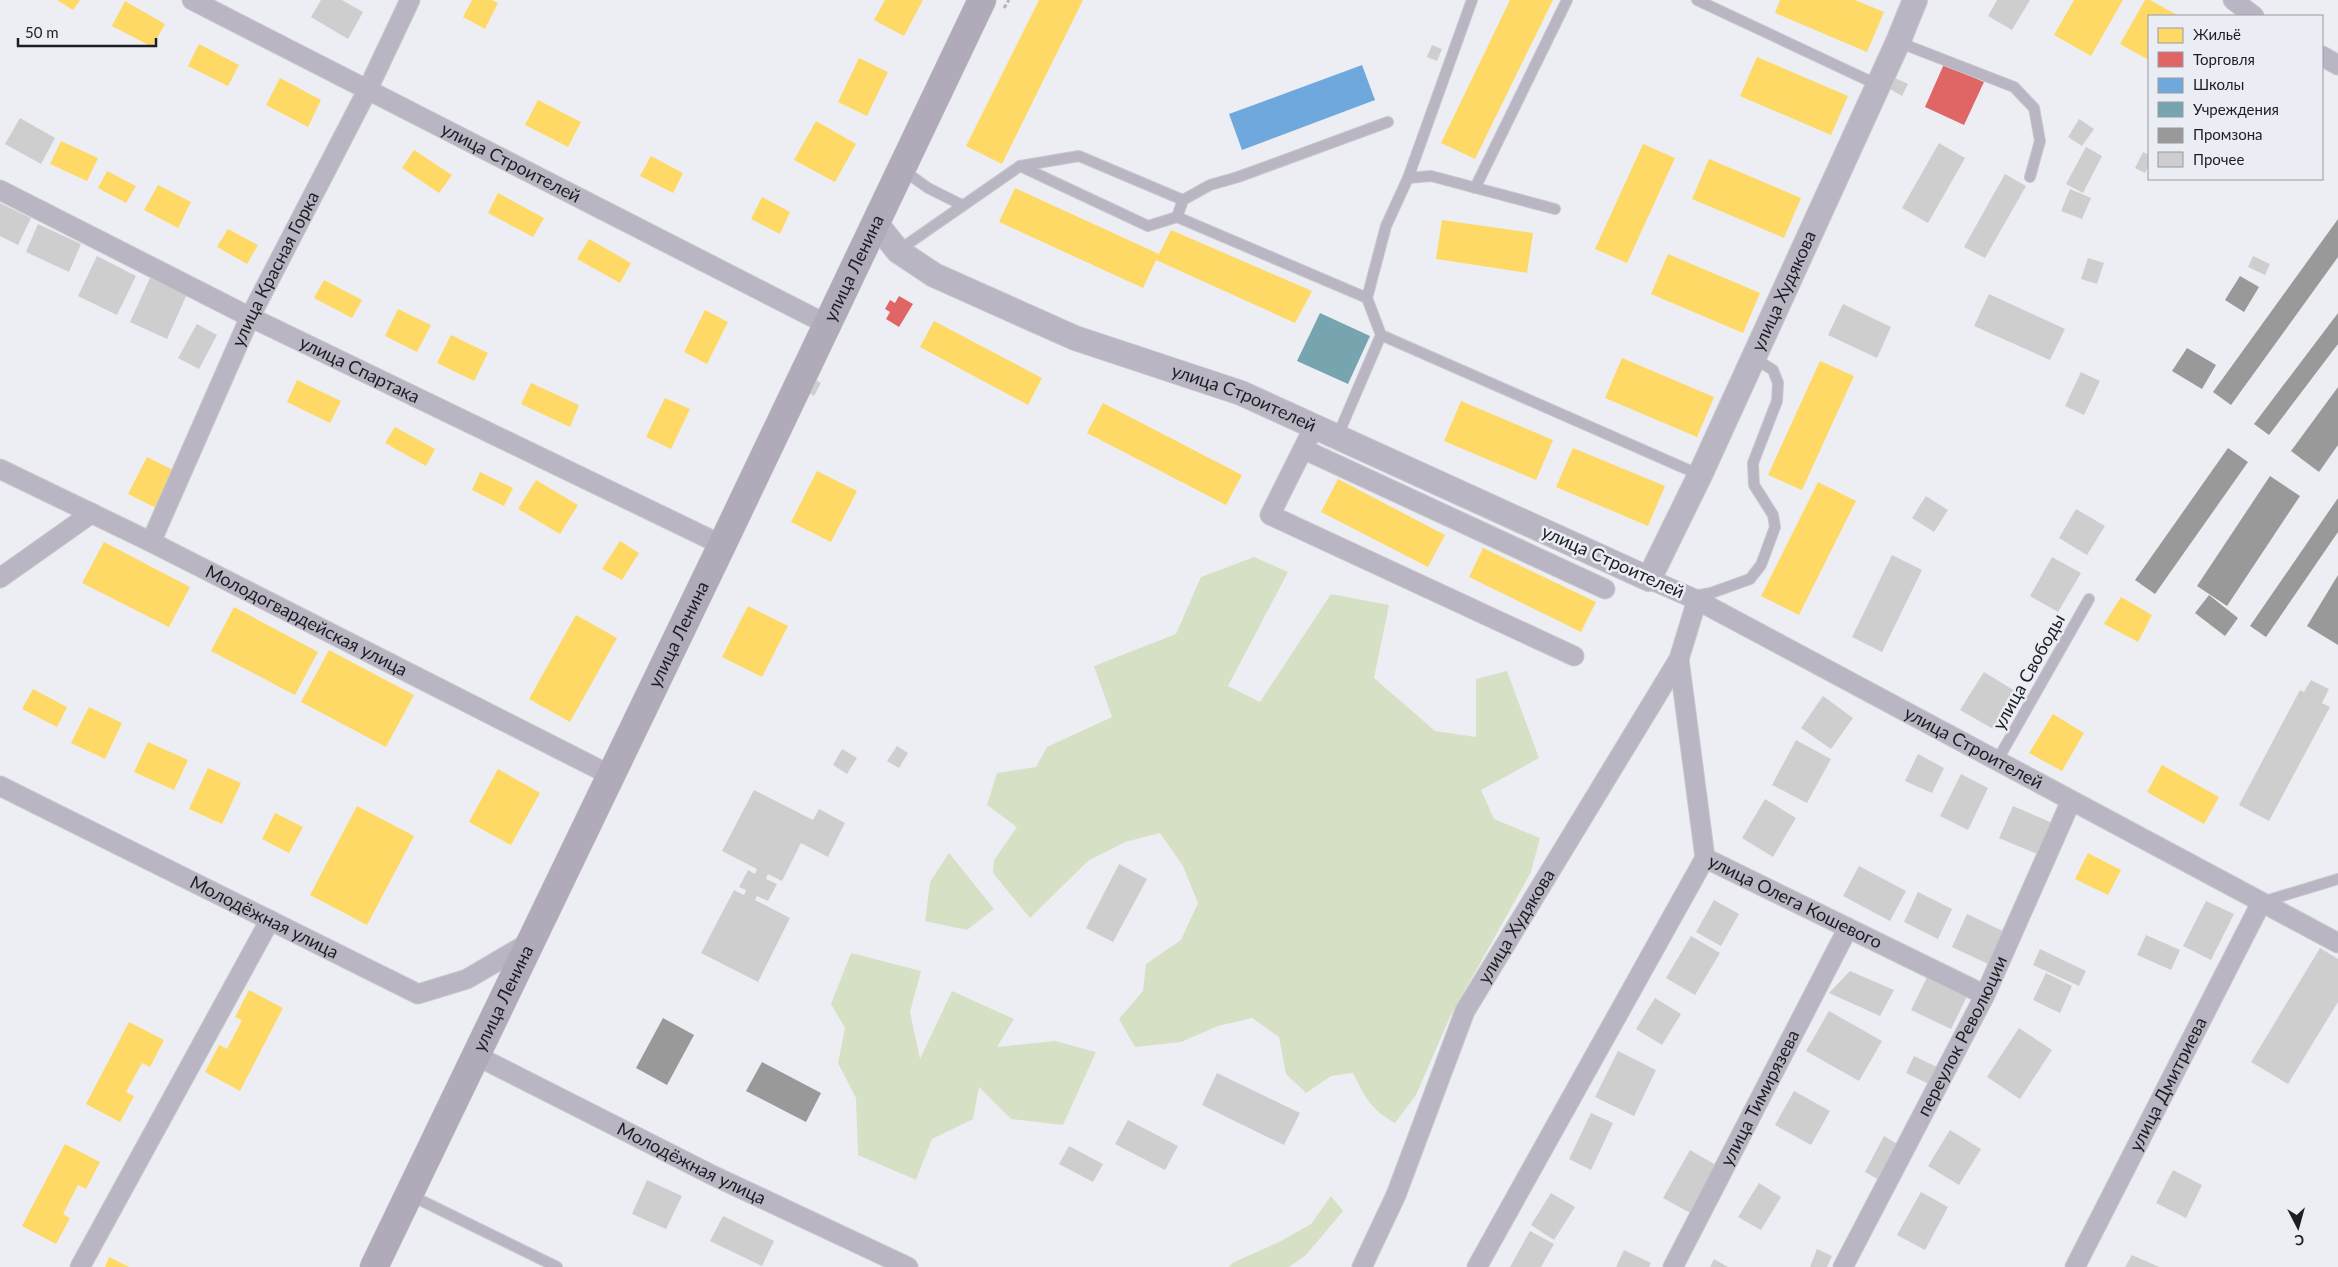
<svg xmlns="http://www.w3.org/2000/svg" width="2338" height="1267" font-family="Lato,sans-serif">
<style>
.green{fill:#d6e0c5}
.homes{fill:#ffd966}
.shops{fill:#e06666}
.schools{fill:#6fa8dc}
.public{fill:#76a5af}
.industry{fill:#999}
.building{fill:#cfcecf}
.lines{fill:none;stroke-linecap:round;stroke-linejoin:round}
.service-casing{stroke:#c8c9cc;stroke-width:12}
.minor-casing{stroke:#c8c9cc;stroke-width:21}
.tertiary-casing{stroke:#c8c9cc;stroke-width:26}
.secondary-casing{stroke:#c8c9cc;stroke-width:29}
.path{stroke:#b4b2ba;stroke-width:3;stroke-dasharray:4 2.5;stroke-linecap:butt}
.service{stroke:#bab5c3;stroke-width:10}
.minor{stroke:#bab5c3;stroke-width:19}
.tertiary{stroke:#bab5c3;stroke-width:24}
.secondary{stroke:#b0aab9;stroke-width:28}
.labels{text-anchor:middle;stroke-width:5;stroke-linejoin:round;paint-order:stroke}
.street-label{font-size:18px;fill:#1d1e21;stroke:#ebedf5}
</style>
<rect width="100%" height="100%" fill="#edeef3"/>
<g class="green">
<path d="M1254,557L1288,572L1228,686L1260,702L1331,594L1389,605L1374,678L1435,731L1476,737V679L1507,671L1539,758L1481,790L1494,819L1540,838L1531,872L1450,1017L1416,1095L1395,1123C1370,1109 1365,1097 1353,1073L1331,1076L1306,1093L1286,1074L1279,1037L1252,1018L1218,1026L1181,1042L1135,1047L1119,1019L1143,991L1146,964L1181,940L1198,903L1183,866L1160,833L1125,842L1088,861L1030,918L993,873L994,860L1017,827L987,805L997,773L1036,767L1047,747L1112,717L1094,666L1176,634L1201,577Z"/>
<polygon points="949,853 994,909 967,930 925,921 930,882"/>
<polygon points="851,953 921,971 910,1012 920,1059 952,991 1014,1019 997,1047 1055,1041 1096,1052 1063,1125 1011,1119 979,1087 973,1119 932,1139 916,1180 858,1155 856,1098 838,1063 845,1028 831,1004"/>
<polygon points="1331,1196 1343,1211 1306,1255 1289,1267 1229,1267 1232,1263 1279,1242 1311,1224"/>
</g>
<g class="homes">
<polygon points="57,0 80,0 73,10"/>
<polygon points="472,0 492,0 498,3 485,29 463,17"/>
<polygon points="885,0 923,0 904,36 874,20"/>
<polygon points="1039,0 1083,0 1002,164 966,146"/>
<polygon points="1510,0 1553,0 1475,159 1441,143"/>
<polygon points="1780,0 1855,0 1884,12 1867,52 1775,13"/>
<polygon points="2074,0 2123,0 2091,56 2054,35"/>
<polygon points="2145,0 2150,0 2179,16 2149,16 2149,60 2120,44"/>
<polygon points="125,1 165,24 152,47 112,26"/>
<polygon points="199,44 239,65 228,86 188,66"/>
<polygon points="1757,57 1848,96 1831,135 1740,96"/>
<polygon points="859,58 888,72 867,116 838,102"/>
<polygon points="280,78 321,100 308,127 266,105"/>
<polygon points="538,100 581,122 568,147 525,125"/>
<polygon points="816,121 856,144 835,182 794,160"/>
<polygon points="61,141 98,158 87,181 50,164"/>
<polygon points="1643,144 1675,158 1627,263 1595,249"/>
<polygon points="414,150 452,175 439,193 402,168"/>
<polygon points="651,156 683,173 673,193 640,176"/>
<polygon points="1709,159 1801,198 1784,238 1692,199"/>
<polygon points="107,171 136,186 126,203 98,188"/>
<polygon points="158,185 191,202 178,228 144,210"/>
<polygon points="1015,188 1159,254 1171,230 1312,291 1295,323 1156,260 1143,288 999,222"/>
<polygon points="498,193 544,218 533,237 488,213"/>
<polygon points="762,197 790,212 780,234 751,219"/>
<polygon points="1442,220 1533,233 1527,273 1436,259"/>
<polygon points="228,229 258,245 247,264 217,247"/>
<polygon points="589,239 631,263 620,283 577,259"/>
<polygon points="1668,254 1760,293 1743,333 1651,294"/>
<polygon points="324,280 362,300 352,318 314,298"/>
<polygon points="398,309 431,325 417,352 385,336"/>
<polygon points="705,310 728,322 707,364 684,352"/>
<polygon points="934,321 1042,378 1028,405 920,347"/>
<polygon points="451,335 488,353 474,381 437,363"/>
<polygon points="1622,358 1714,397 1697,437 1605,398"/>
<polygon points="1820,361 1854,376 1802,490 1768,475"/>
<polygon points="297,380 341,401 330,423 287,402"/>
<polygon points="531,383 579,405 570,427 521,404"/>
<polygon points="665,398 690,409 671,449 646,437"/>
<polygon points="1461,401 1553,440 1536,480 1444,441"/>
<polygon points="1103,403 1242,475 1226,505 1087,433"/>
<polygon points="395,427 435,449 426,466 385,443"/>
<polygon points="1573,448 1665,486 1648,526 1556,487"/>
<polygon points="147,457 175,471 156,508 128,494"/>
<polygon points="817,471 857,491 831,542 791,522"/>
<polygon points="480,472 513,488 504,506 472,490"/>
<polygon points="1338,479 1445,535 1428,567 1321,512"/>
<polygon points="536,480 578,505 560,534 518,509"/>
<polygon points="1818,482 1856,501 1799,615 1761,596"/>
<polygon points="620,541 639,553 622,580 602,569"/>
<polygon points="104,542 190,587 169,627 82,583"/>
<polygon points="1483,548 1596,602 1581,632 1469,577"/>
<polygon points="2121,597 2152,615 2138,642 2104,624"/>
<polygon points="748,606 788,626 762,677 722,657"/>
<polygon points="234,607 318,652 295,695 211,651"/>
<polygon points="576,615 617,638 570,722 529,699"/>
<polygon points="329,650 414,695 386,747 301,702"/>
<polygon points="33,689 67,707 57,727 22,709"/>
<polygon points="89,707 122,723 105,759 71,743"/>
<polygon points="2053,714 2084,733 2062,771 2029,753"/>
<polygon points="148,742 188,760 174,790 134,772"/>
<polygon points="2162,765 2219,797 2204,824 2147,792"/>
<polygon points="208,768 241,783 222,824 189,809"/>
<polygon points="498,769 540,793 511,845 469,822"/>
<polygon points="357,806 414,836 367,925 310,895"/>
<polygon points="275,813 303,827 289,853 262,839"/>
<polygon points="2088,853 2121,870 2108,895 2075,879"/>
<polygon points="249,990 283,1008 240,1091 205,1072 219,1045 227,1049 242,1020 235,1017"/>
<polygon points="129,1022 164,1040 150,1067 142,1063 126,1092 134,1096 120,1122 86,1104"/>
<polygon points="65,1144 100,1162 86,1189 78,1185 63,1214 70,1218 56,1244 22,1226"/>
<polygon points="109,1257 129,1267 105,1267"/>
</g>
<g class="shops">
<polygon points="1944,64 1984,82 1964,125 1925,107"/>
<polygon points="899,296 913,304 899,327 886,319 890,312 885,309 890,300 895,303"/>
</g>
<polygon class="schools" points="1362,65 1375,100 1242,150 1229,114"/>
<polygon class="public" points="1320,313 1370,336 1348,384 1297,361"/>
<g class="industry">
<polygon points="2338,219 2338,257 2231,405 2213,392"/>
<polygon points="2240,276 2259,287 2244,312 2225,300"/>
<polygon points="2338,313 2338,344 2269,435 2254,424"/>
<polygon points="2187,348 2216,365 2202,389 2172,371"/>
<polygon points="2338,387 2338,445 2319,472 2291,451"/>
<polygon points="2228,448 2248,462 2155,594 2135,580"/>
<polygon points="2270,476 2300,496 2227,606 2197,586"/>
<polygon points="2338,498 2338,532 2266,637 2250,626"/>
<polygon points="2338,575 2338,645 2307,626"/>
<polygon points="2209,595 2238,618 2225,636 2195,613"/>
<polygon points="663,1018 694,1035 667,1085 636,1068"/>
<polygon points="762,1062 821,1093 806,1122 746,1091"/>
</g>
<g class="building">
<polygon points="321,0 342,0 363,12 348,39 311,17"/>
<polygon points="1997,0 2030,0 2012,30 1988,16"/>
<polygon points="1432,45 1442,49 1437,61 1427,57"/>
<polygon points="1895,78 1908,84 1902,96 1890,89"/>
<polygon points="20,118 55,138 41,164 5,144"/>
<polygon points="2079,119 2094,129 2082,146 2068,137"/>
<polygon points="1939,143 1965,158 1928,223 1902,208"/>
<polygon points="2086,147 2102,156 2083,193 2066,184"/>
<polygon points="2143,152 2149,155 2149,165 2145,173 2135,168"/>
<polygon points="2005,174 2026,186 1985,258 1964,247"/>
<polygon points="2070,189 2091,198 2082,219 2061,211"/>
<polygon points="0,203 31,218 18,245 0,236"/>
<polygon points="38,224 81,244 69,272 26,252"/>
<polygon points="97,256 136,276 117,315 78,296"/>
<polygon points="2253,256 2270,264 2265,275 2248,267"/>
<polygon points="2088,258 2104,263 2097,284 2081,279"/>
<polygon points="150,278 187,294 167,339 130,322"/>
<polygon points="1989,294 2065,329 2050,360 1974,326"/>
<polygon points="1843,304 1891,327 1877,358 1828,335"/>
<polygon points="197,324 217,335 199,369 178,358"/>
<polygon points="2081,372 2100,381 2084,415 2065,406"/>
<polygon points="814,379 821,383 814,396 807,392"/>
<polygon points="1926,496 1948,510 1934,532 1912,518"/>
<polygon points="2076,509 2105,526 2087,555 2059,538"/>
<polygon points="1892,555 1922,570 1882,652 1852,637"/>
<polygon points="2052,557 2081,573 2058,612 2030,596"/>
<polygon points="1984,672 2015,691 1993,729 1960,710"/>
<polygon points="2311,680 2329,689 2322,703 2330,707 2269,821 2239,805 2300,690 2304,692"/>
<polygon points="1823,696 1853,718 1831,749 1801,728"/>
<polygon points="1796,740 1831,759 1807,803 1772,785"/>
<polygon points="897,746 908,753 899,768 887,761"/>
<polygon points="842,749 857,758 847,774 833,765"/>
<polygon points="1918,754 1944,768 1932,793 1905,781"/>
<polygon points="1961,774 1988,788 1968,830 1940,816"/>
<polygon points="754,790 813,820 819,809 845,823 828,857 801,843 782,881 768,874 766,879 777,884 768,901 757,896 755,900 790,918 758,982 701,953 734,890 744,895 746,890 739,887 748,870 755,874 757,869 722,851"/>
<polygon points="1765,799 1796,818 1773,857 1742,838"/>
<polygon points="2013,806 2055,824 2042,856 1999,838"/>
<polygon points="1119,864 1147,879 1113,942 1086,928"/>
<polygon points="1859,866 1906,891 1890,921 1843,896"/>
<polygon points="1918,892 1952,909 1938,939 1904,922"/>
<polygon points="1714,900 1739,914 1721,946 1696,932"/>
<polygon points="2206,901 2234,914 2211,960 2183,946"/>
<polygon points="1967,914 2005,932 1990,965 1952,947"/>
<polygon points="2146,935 2180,950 2171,970 2137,955"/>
<polygon points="1691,936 1720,953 1695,995 1666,978"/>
<polygon points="2320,948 2338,959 2338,1002 2288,1084 2251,1062"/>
<polygon points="2040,949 2086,971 2079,986 2033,965"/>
<polygon points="1850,971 1894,990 1880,1016 1829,993"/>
<polygon points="1929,973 1969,992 1951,1029 1911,1010"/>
<polygon points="2046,973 2072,986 2060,1013 2033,1000"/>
<polygon points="1655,998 1681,1014 1662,1045 1636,1029"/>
<polygon points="1829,1011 1882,1041 1859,1081 1806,1051"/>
<polygon points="2019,1028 2052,1050 2020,1099 1987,1077"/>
<polygon points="1618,1051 1656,1070 1634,1116 1595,1097"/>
<polygon points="1914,1056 1941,1069 1933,1086 1906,1073"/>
<polygon points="1217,1073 1300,1113 1284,1145 1202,1105"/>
<polygon points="1794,1091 1830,1111 1811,1145 1775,1125"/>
<polygon points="1591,1113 1613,1123 1591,1170 1569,1159"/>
<polygon points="1128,1120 1178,1146 1165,1170 1115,1144"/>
<polygon points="1950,1130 1981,1149 1959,1185 1928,1166"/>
<polygon points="1884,1136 1902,1147 1883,1182 1865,1172"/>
<polygon points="1069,1146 1103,1164 1093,1182 1059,1164"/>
<polygon points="1690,1150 1721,1168 1694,1215 1663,1198"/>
<polygon points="2173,1170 2202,1185 2186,1218 2156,1203"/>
<polygon points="647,1180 682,1196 666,1229 632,1214"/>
<polygon points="1759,1183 1781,1197 1761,1230 1738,1217"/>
<polygon points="1921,1192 1948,1207 1925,1250 1897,1235"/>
<polygon points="1551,1193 1575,1207 1554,1240 1531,1225"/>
<polygon points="723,1216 774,1241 762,1266 710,1241"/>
<polygon points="1530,1231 1554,1244 1541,1267 1510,1267"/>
<polygon points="1817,1249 1832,1256 1827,1267 1810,1267"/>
<polygon points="1624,1250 1651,1263 1649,1267 1616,1267"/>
<polygon points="2132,1255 2159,1267 2125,1267"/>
<polygon points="1714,1259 1728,1267 1710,1267"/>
</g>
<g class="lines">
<defs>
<g id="service">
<polyline points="1697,0 1878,85"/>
<polyline points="1898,42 2014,87 2034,108 2040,141 2030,177"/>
<polyline points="1020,166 1079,156 1183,200"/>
<polyline points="903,170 928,188 962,205"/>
<polyline points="1408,178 1431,176 1555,209"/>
<polyline points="1475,188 1567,0"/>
<polyline points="1177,217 1183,200 1210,185 1238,177 1388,122"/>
<polyline points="899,250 1020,166 1148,226 1177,217 1367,298"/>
<polyline points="1381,335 1700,475"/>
<polyline points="1338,435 1381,335 1367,298 1386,226 1408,178 1472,0"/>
<polyline points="1694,596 1711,593 1750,579 1761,565 1775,527 1773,515 1754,485 1753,463 1777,401 1778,383 1773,370 1754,358"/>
<polyline points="1997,761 2089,599"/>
<polyline points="2262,902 2338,879"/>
<polyline points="410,1195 557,1267"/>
</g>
<g id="minor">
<path id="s1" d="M192,0L828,325"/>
<polyline points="2233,0 2254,16"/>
<polyline points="2322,56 2338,65"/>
<path id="s2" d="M0,190L250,317L722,545"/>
<polyline points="1315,425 1270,515 1574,656"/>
<polyline points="1303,449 1605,589"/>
<path id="s3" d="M0,469L151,542L612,776"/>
<path id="s4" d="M151,542L250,317L367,91L410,0"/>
<polyline points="0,578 92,513"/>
<path id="s5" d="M1649,579L1697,600L2338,943"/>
<path id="s6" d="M1679,659L1705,858L1985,995"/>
<path id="s7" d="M0,786L418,994L467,979L530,942"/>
<path id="s8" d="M477,1056L712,1175L908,1267"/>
<polyline points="80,1267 270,920"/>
<path id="s9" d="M1362,1267L1396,1195L1465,1011L1679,659L1697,600"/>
<polyline points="1477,1267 1705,858"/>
<path id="s10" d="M1673,1267L1848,928"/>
<path id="s11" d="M1843,1267L1985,995L2071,801"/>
<path id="s12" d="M2075,1267L2261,903"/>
</g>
<g id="tertiary">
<path id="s13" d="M875,222L898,251L934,275L1075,338L1241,393L1649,579L1700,475L1898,42L1915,0"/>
</g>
<g id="secondary">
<path id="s14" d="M374,1267L722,545L982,0"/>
</g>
</defs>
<use href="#service" class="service-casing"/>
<use href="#minor" class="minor-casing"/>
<use href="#tertiary" class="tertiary-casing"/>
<use href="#secondary" class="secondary-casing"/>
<polyline class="path" points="1004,8 1009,0"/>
<use href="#service" class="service"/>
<use href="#minor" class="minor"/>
<use href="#tertiary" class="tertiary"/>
<use href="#secondary" class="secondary"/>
</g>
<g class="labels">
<g class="street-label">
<text dy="6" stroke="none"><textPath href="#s1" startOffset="358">улица Строителей</textPath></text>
<text dy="6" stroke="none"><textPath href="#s4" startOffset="300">улица Красная Горка</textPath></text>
<text dy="6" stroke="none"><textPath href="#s14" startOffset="1108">улица Ленина</textPath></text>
<text dy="6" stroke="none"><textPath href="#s13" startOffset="1176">улица Худякова</textPath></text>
<text dy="6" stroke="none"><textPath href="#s2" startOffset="402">улица Спартака</textPath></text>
<text dy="6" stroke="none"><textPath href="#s13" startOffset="414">улица Строителей</textPath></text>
<text transform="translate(1613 562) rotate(24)" y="6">улица Строителей</text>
<text dy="6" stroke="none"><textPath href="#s3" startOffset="342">Молодогвардейская улица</textPath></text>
<text dy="6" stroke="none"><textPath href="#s14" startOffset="702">улица Ленина</textPath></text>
<text transform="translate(2029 672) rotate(-61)" y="6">улица Свободы</text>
<text dy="6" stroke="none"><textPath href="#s5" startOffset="366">улица Строителей</textPath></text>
<text dy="6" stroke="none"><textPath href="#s6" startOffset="301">улица Олега Кошевого</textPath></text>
<text dy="6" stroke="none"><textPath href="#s7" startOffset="295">Молодёжная улица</textPath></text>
<text dy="6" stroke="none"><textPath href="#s9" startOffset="375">улица Худякова</textPath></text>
<text dy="6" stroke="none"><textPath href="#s14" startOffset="298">улица Ленина</textPath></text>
<text dy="6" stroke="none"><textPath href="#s11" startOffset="260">переулок Революции</textPath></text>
<text dy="6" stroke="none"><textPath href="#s12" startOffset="205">улица Дмитриева</textPath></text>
<text dy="6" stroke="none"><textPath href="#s10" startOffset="190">улица Тимирязева</textPath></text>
<text dy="6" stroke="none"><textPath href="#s8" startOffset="240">Молодёжная улица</textPath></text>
</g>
</g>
<rect x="2148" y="15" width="175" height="165" fill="#ebedf5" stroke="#999aa0"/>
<rect x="2158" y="28" width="25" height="15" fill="#ffd966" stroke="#999aa0"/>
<text x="2193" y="40" font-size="15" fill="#1d1e21">Жильё</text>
<rect x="2158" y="52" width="25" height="15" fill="#e06666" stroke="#999aa0"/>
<text x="2193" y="65" font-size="15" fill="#1d1e21">Торговля</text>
<rect x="2158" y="78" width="25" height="15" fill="#6fa8dc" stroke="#999aa0"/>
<text x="2193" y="90" font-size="15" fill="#1d1e21">Школы</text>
<rect x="2158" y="102" width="25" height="15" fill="#76a5af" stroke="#999aa0"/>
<text x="2193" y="115" font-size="15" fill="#1d1e21">Учреждения</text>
<rect x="2158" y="128" width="25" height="15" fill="#999999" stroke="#999aa0"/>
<text x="2193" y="140" font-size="15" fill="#1d1e21">Промзона</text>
<rect x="2158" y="152" width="25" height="15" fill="#cfcecf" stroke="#999aa0"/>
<text x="2193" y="165" font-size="15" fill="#1d1e21">Прочее</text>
<g transform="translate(2298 1227) rotate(174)" stroke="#ebedf5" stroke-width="4" paint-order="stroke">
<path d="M0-4L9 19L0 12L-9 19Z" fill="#1d1e21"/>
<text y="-8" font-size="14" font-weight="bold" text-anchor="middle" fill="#1d1e21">С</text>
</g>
<path d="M18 38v8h138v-8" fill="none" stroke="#1d1e21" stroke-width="2.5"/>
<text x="25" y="38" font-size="15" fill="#1d1e21" stroke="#ebedf5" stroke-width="4" paint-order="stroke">50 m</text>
</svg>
